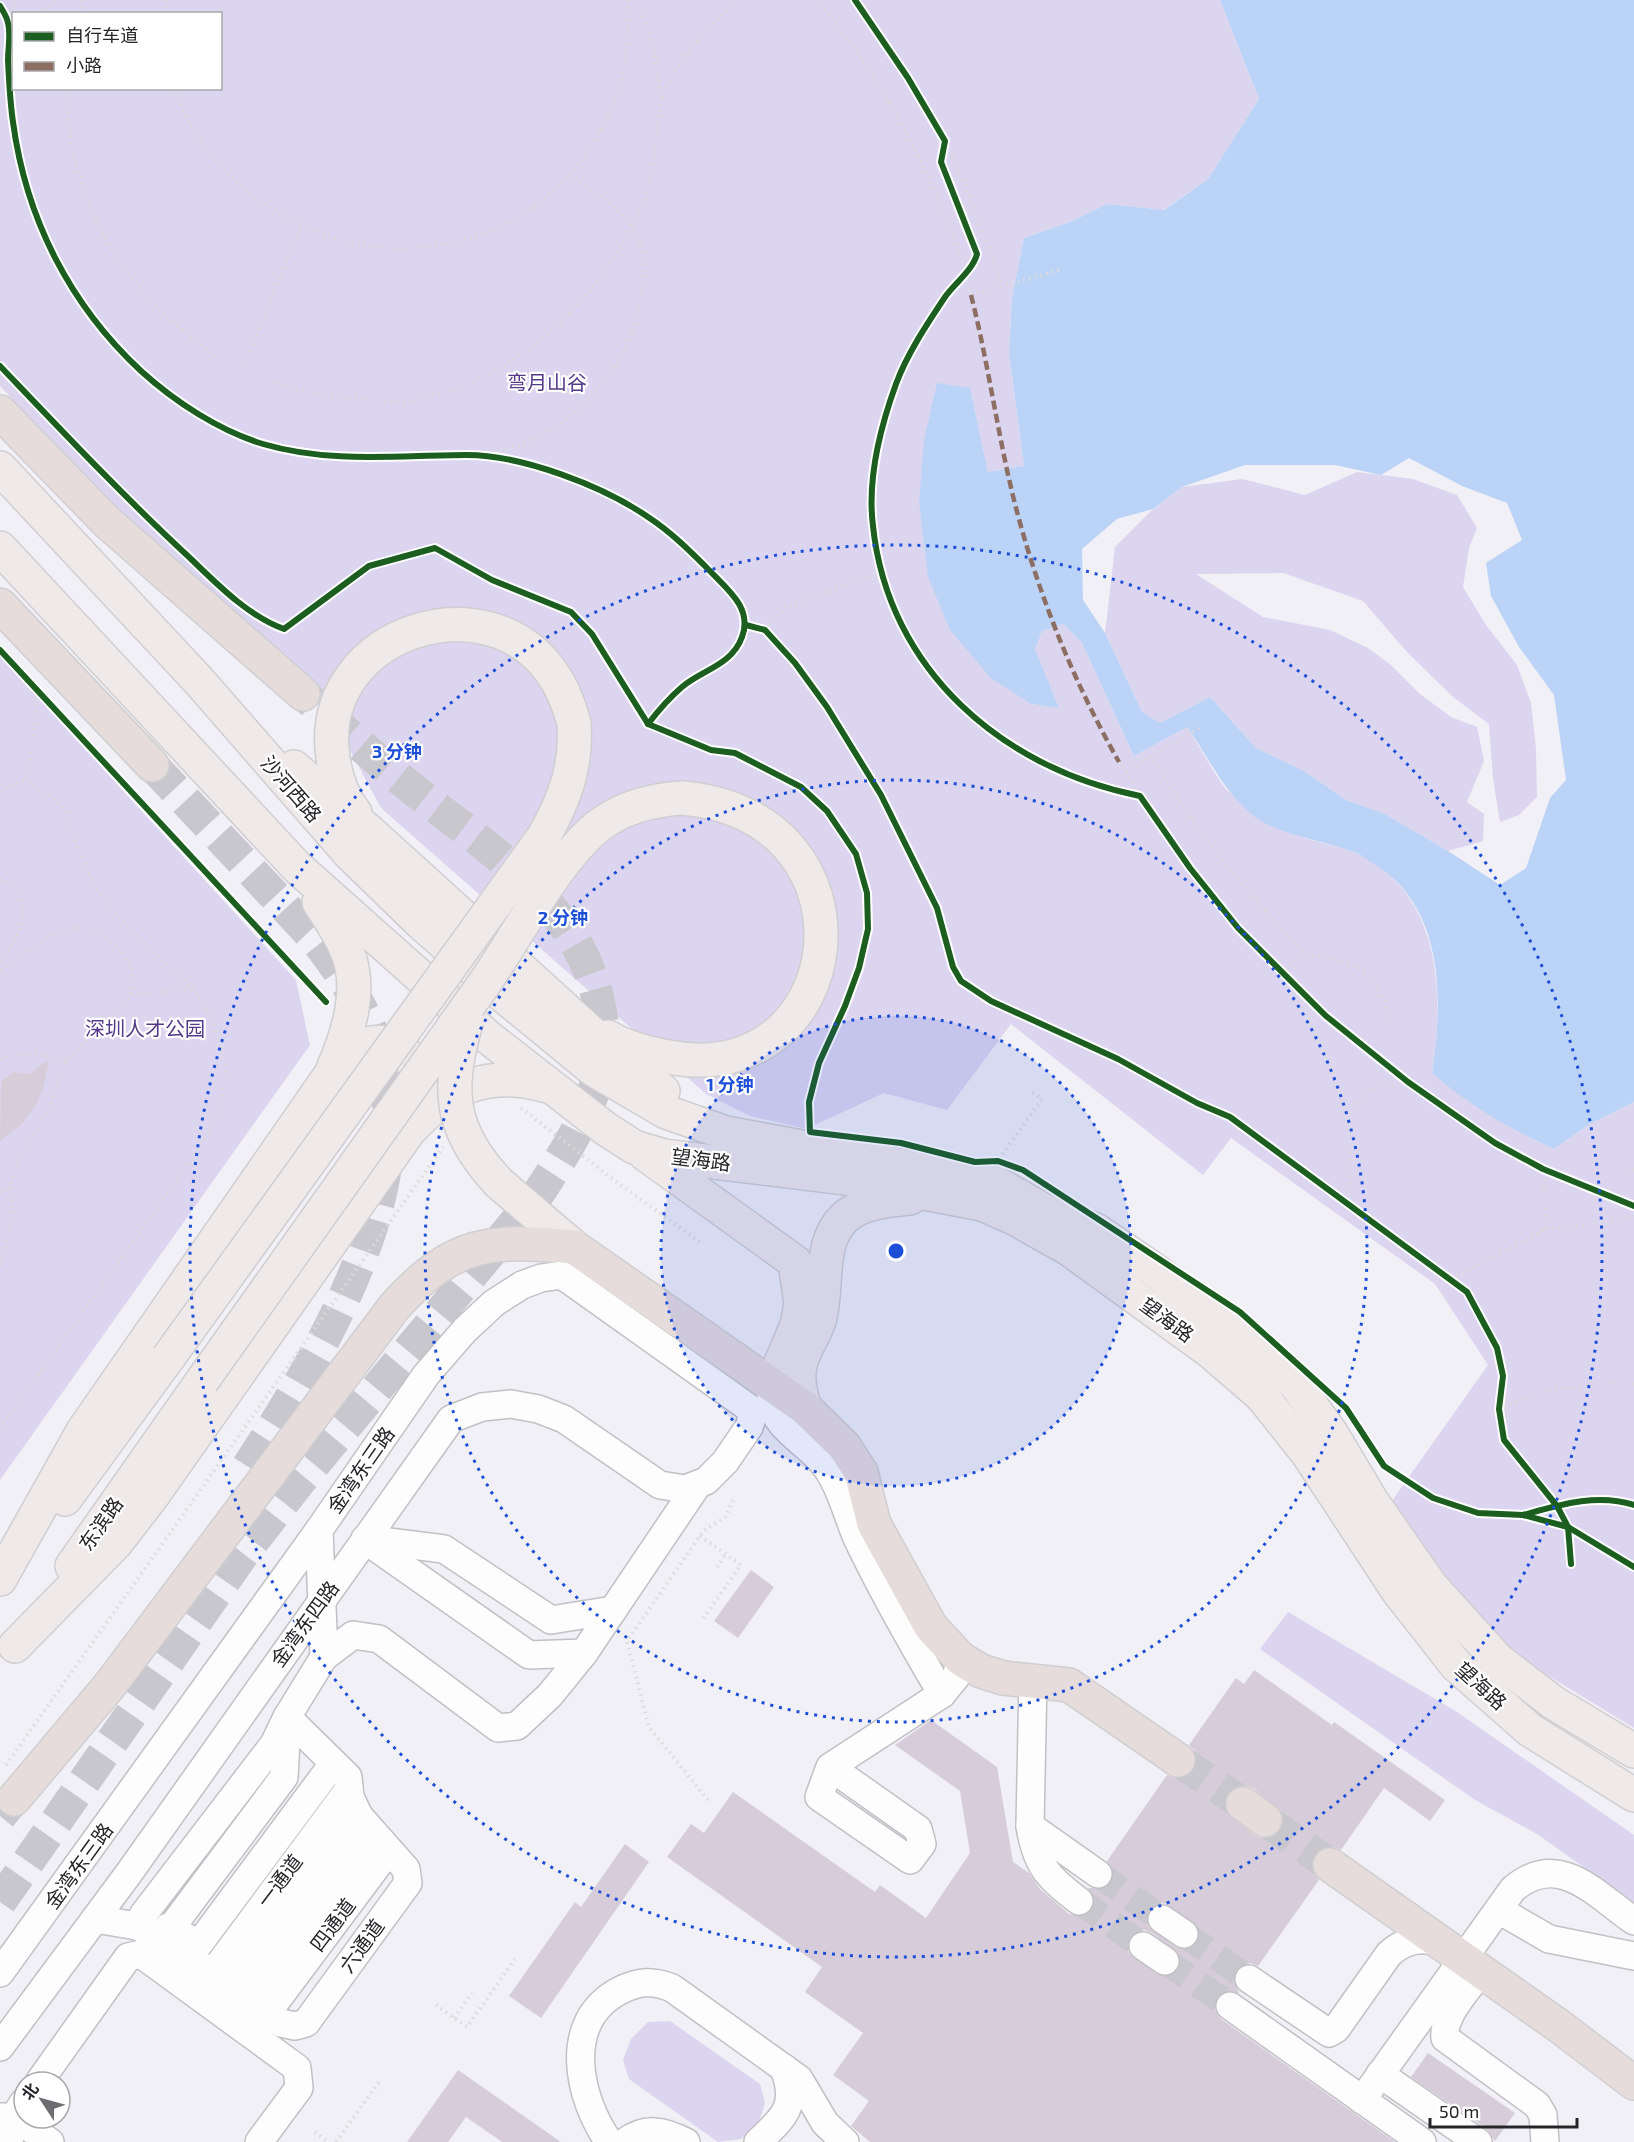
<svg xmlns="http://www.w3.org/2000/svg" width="1634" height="2142" font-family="'Exo 2','Noto Sans SC',sans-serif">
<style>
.green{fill:#dbd5f0;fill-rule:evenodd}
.water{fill:#bbd3f6;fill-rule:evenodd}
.building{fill:#d7cdda;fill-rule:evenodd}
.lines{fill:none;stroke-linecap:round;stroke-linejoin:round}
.minor-tunnel{stroke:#c8c7cd;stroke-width:27;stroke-dasharray:27 14;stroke-linecap:butt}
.highway-tunnel{stroke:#c8c7cd;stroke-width:33;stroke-dasharray:33 16;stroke-linecap:butt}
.minor-casing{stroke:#c1c0c5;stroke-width:30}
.major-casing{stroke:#cfced1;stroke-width:36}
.highway-casing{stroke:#cfced1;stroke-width:36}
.path{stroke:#dbdadc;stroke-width:4;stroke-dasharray:1.5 4.5;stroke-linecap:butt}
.minor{stroke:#fdfdfe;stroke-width:27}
.major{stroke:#f0e9ea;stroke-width:33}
.highway{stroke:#e7dcdc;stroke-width:33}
.major-bridge-casing{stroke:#cfced1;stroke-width:36;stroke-linecap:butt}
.major-bridge{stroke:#f0e9ea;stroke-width:33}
.quiet{stroke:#8d6e63;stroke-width:4.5;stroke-dasharray:9 4.5;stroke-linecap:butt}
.cycleway-casing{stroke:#fff;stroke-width:10}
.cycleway{stroke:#1b5e20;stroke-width:6}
.ring{fill:none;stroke:#1d4ed8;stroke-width:3;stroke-dasharray:3 6}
.labels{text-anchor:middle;stroke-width:4.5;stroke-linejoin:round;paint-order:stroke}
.park-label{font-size:20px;fill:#543a89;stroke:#fff}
.street-label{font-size:20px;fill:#262529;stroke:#fff}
.centre{fill:#1d4ed8;stroke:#fff;stroke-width:3}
.ring-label{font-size:18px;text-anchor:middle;font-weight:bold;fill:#1d4ed8;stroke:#fff;stroke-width:4.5;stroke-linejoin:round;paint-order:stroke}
</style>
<rect width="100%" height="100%" fill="#f1f0f6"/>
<g class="green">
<path d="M0,0H1220L1259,99L1208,179L1163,210L1107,204L1070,222L1024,238L1012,298L1009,353L1024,466L988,472L970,388L1031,704L1059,708L1034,649L1042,631L1063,624L1082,643L1134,756L1187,727C1196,740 1220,785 1229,792C1239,802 1294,834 1308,839C1323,844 1341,846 1356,853C1441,893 1445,992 1432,1073C1475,1106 1504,1127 1554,1149L1588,1125L1634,1102V1728L1496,1644L1389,1505L1488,1365L1435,1284L1231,1138L1203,1175L1011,1024L947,1110L884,1093L806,1129L750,1116L706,1094L381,808L317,689L94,487L0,386ZM14,14H220V88H14Z"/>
<polygon points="1357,472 1413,479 1457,495 1477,528 1469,548 1463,587 1486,625 1517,665 1531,703 1536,749 1537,797 1519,815 1500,822 1493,779 1489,724 1453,697 1406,651 1363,601 1283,573 1196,574 1263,617 1330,630 1368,648 1391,665 1420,694 1451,717 1477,727 1484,761 1467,802 1484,814 1483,841 1448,851 1385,814 1346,800 1304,771 1256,748 1210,697 1160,723 1142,712 1105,633 1115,547 1153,509 1182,487 1242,479 1305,495"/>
<polygon points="0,656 296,980 310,1045 0,1480"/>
<polygon points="1288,1612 1457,1712 1634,1835 1634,1903 1537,1834 1475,1800 1260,1649"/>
<polygon points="670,2021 760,2084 765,2103 758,2125 741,2139 718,2142 629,2079 623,2060 631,2039 648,2022"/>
</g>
<path class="water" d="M1220,0H1634V1102L1588,1125L1554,1149C1509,1129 1469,1105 1432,1073C1443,1002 1445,910 1377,866C1369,861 1362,855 1354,852C1325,841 1279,835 1255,817C1224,793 1209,758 1187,727L1134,756L1082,643L1063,624L1042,631L1035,649L1059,708L1031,704L991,678L950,630L928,577L919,502L924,440L937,383L970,388L988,472L1024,466L1009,353L1012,298L1024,238L1070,222L1107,204L1164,210L1208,179L1259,99ZM1409,458L1462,486L1507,503L1522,540L1486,563L1491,596L1519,647L1554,695L1566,780L1550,798L1526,868L1500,885L1448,851L1385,814L1346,800L1304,771L1256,748L1210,697L1160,723L1142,712L1105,633L1083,600L1082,549L1117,519L1153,509L1182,487L1245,465H1335L1381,475Z"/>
<g class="building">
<polygon points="49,1059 44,1086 34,1109 19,1127 0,1141 1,1082 13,1072 29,1074"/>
<polygon points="751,1570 774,1587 738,1638 714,1621"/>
<path d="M1254,1670L1332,1725L1334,1722L1445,1800L1430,1821L1384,1788L1341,1850L1331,1846L1322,1848L1315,1854L1311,1864L1313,1873L1319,1880L1258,1966L1250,1963L1236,1970L1233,1978L1239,1993L1224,1992L1214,2004L1216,2012L1221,2019L1395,2142H870L851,2126L869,2101L833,2075L863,2033L805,1992L822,1967L667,1857L691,1824L704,1833L733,1792L875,1892L880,1885L926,1918L970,1853L960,1791L895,1745L931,1720L997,1767L1013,1862L1029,1873L1040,1889L1069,1914L1084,1916L1091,1911L1095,1902L1088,1888H1104L1110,1884L1114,1875L1107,1861L1167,1775L1177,1779L1187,1777L1193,1771L1197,1761L1195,1751L1189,1745L1236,1678L1244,1684ZM1244,1785L1254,1789L1282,1812L1284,1823L1280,1831L1273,1837L1264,1839L1254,1835L1226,1812L1224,1803L1228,1793L1235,1787ZM1164,1903L1198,1927L1200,1936L1191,1948L1176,1947L1148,1926L1149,1911L1156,1905ZM1144,1930L1152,1933L1179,1954L1181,1963L1172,1975L1157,1974L1129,1953L1127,1945L1130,1938Z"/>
<polygon points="625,1844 649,1862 541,2018 509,1996 575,1902 581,1907"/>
<polygon points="1428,2053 1515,2113 1495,2141 1487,2129 1411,2077"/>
<polygon points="458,2070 561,2142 502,2142 466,2117 448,2142 407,2142"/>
</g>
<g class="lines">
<g class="minor-tunnel">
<polyline points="1098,1874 1162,1919"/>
<polyline points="1079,1901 1143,1946"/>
<polyline points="1184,1934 1249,1979"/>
<polyline points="1165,1961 1230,2006"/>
</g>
<g class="highway-tunnel">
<path d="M152,765L316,940C348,981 375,1025 385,1077C410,1209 314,1365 245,1471"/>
<polyline points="1178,1760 1243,1804"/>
<polyline points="0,1816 14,1799"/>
<polyline points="1265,1820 1330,1865"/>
<path d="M0,1902L243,1554L299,1482L534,1200C565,1153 597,1106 603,1049C605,1033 601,1014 598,999C575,897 474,840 399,778C366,751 335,722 303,694"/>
</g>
<defs>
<g id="minor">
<path d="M772,1384C764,1427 805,1438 826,1467C841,1488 847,1515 857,1538C882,1591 912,1643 942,1694"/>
<polyline points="319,1530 324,1657"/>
<polyline points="365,1539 444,1549 551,1620 613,1610"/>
<polyline points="368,1542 529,1655 584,1653"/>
<path d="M1033,1679L1030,1826C1036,1865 1048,1878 1079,1901"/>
<polyline points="830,1767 918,1829 922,1844 910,1860 819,1797 830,1767 942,1694 956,1677 961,1659"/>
<polyline points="1030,1826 1098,1874"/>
<polyline points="1499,1910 1549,1939 1634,1956"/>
<polyline points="143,1915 274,1744 287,1717 324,1657 353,1635 379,1639 498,1728 517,1726 550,1695 584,1653 696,1487"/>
<polyline points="95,1919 137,1926 164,1939 281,2023 295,2026 306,2023 408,1883 406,1869 359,1816 350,1797 348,1777 287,1717"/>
<polyline points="1162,1919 1184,1934"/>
<polyline points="168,1927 199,1944 333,1764"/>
<polyline points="171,1928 284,1777 287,1724"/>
<polyline points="1143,1946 1165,1961"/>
<path d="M1481,1971C1469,1989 1442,2015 1445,2038L1537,2105L1543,2115L1545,2142"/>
<polyline points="0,1973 319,1530 426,1375 465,1330 494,1303 522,1285 541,1278 562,1275 749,1408 752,1418 749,1427 725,1462 706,1481 685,1489 660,1485 564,1419 538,1409 511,1404 482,1407 451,1419 129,1873 0,2047"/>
<polyline points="212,1974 349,1789"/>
<path d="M1249,1979L1329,2033L1336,2029L1389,1954C1405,1939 1422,1937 1442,1943"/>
<polyline points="233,1988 359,1816"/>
<polyline points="252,2002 373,1835"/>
<polyline points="1230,2006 1422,2142"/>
<polyline points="268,2012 383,1858 373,1835"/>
<polyline points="1380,2074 1478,2142"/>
<polyline points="39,2082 128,1957 141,1954 297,2068 299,2088 259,2142"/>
<path d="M1362,2100L1513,1889C1559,1850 1595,1894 1634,1921"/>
<polyline points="0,2117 14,2117 50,2142"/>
<polyline points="9,2142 14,2117 23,2103"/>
<path d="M609,2142C578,2098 561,2022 619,1991C638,1981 653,1980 672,1988L799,2079L825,2123L845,2142"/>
<path d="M625,2142C646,2126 664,2131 686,2142"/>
<path d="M758,2142C785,2116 798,2106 784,2068"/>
</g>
<g id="major">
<polyline points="0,468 199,681 349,853 421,923 505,997 594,1070 666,1112 726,1133 996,1183 1045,1211 1096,1230 1156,1271 1225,1323 1296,1384 1331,1433 1371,1500 1431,1586 1498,1660 1554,1703 1634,1751"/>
<polyline points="0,548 297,867 489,1038 606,1129 634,1147 664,1156 845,1178 982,1204 1016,1219 1069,1249 1211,1352 1262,1396 1308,1454 1398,1591 1456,1665 1530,1730 1634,1795"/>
<polyline points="294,767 371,833 618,1057 663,1091"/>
<path d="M355,813C340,794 334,773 332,749C322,633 486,578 552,673C563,688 569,705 574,723"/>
<path d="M319,902C329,917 340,934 347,951C363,989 348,1034 333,1069"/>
<path d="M608,1037C626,1048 648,1053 668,1057C852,1092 886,815 682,798"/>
<polyline points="645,1154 795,1262 801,1304 797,1325 772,1384"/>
<polyline points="499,1183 574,1247"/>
<path d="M805,1408C801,1396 798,1385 799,1372C800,1353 813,1339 819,1321C829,1287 817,1243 845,1217C862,1202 889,1200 910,1198"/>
<polyline points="65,1499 168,1358"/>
<polyline points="72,1566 202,1381"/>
<path d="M0,1579L83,1431L329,1077C339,1067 348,1053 360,1047C396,1029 426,1066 422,1099"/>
<path d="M15,1646L116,1543L153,1495L409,1131C449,1087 488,1069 547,1086"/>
</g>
<g id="highway">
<polyline points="0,412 107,522 303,694"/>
<polyline points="0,605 152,765"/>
<path d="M14,1799L110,1685L395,1306C454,1241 490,1239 574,1247L805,1408L844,1446L861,1472L874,1524L931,1627L961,1659L981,1671L1003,1678L1069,1685L1178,1760"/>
<polyline points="1243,1804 1265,1820"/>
<polyline points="1330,1865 1559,2026 1634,2083"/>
</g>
</defs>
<use href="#minor" class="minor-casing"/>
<use href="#major" class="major-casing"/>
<use href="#highway" class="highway-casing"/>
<g class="path">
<path d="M816,0C885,78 945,195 971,295L1060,270"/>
<polyline points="40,14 54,0"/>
<polyline points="80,14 84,0"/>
<polyline points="164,14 166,0"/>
<polyline points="9,24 15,0"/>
<polyline points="8,59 14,49"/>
<path d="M67,88C68,204 123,291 216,356"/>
<path d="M173,88C194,143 229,184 279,213C416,295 584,229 623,72C628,49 628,24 627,0"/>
<path d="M661,97C681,55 705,30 740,0"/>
<polyline points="945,141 965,183 1002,286"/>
<polyline points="245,363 301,226"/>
<polyline points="273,382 318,395 404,403 458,389 505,366 549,334 589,293 627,239 644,202 652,169 661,98 654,49 639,0"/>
<path d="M471,454C482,453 493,452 503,450C576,432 635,363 642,289C644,269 644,244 632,227C618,205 590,189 569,174"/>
<polyline points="765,630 785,607 881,573"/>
<path d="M1151,756C1184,811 1222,862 1265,910C1276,923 1288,938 1302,950C1307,955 1320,955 1327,957C1368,966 1382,983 1390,1024"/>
<polyline points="1119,762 1140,796"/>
<polyline points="1125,771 1203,726"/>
<polyline points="0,791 24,780 30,770 37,690"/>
<path d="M0,879C38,896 23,936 0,960"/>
<polyline points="0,970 53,934 80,927 101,933 122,950 132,971 133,986 126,1002 86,1039 70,1058 60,1074 51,1105 22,1153 10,1188 13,1219 0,1266"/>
<polyline points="1281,973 1303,952"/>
<polyline points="1293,985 1332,1069 1346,1116"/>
<polyline points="131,994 195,990"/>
<path d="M0,1060C23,1048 44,1056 68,1061"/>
<polyline points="521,1108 622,1186 700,1242"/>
<polyline points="999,1159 1042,1099 1032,1092"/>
<polyline points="1626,1170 1634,1169"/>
<polyline points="0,1193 10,1188"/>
<polyline points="1349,1202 1350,1152 1347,1117 1370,1088 1408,1082"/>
<polyline points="1546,1229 1612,1222 1634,1216"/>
<polyline points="1452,1279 1546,1229 1543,1169"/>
<polyline points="1499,1409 1540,1392 1602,1383 1634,1385"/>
<polyline points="0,1429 196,1153 212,1126 221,1102 226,1071 220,1039 209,1013 195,990 122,921 97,890 77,848 66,812 54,799 24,780"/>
<polyline points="700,1536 741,1565 703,1619"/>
<polyline points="717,1567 726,1554"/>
<polyline points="6,1765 443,1147"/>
<polyline points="708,1800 649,1727 627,1641 704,1530 725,1518 733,1500"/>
<polyline points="436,2005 467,2027 515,1959"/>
<polyline points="454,2018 472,1993"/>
<polyline points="315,2132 328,2142"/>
<polyline points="336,2142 379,2082"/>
</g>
<use href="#minor" class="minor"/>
<use href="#major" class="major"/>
<use href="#highway" class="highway"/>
<defs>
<g id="major-bridge">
<path d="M467,1020C446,1089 449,1130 499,1183"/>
<path d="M168,1358L544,836C565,799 577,766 574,723"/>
<path d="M202,1381C297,1248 392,1115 486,981C517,936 556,861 597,827C622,807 651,800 682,798"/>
</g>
</defs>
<use href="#major-bridge" class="major-bridge-casing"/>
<use href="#major-bridge" class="major-bridge"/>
<path class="quiet" d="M971,295C988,362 997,430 1013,496C1036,589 1072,679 1119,762"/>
<defs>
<g id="cycleway">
<path d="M855,0L908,78L945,141L941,162L977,254C973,270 954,284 945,297C927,324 907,354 896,384C880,428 867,479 873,526C888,670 1003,769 1140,796L1190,868L1238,928L1326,1016L1408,1082L1495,1143L1543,1169L1634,1206"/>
<path d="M0,6C3,11 7,17 8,23C11,34 8,49 8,60C9,80 10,102 13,122C26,219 70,305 141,371C175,402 220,431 263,444C331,464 399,455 467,455C522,455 603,486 648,517C671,532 690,551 709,570C727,589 753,608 742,637C732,665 702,670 682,687C669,698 658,711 648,724"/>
<path d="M0,366C62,431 124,497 190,558C217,584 248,616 284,629L369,566L435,548L492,580L571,612L592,634L648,724L711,750L735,753L801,787L827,811L856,854L867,893L868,929L859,968L845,1006L819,1063L809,1102L810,1132L901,1143L975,1162L998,1161L1023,1170L1240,1312L1346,1408L1384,1466L1433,1498L1478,1513L1523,1515L1568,1527L1634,1567"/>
<polyline points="746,625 765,630 795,663 827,707 881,795 937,908 953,967 961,981 991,1001 1118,1059 1197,1103 1230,1117 1467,1292 1497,1348 1503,1376 1499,1409 1504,1440 1557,1506 1568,1527 1571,1564"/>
<polyline points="0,650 326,1002"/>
<path d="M1523,1515C1559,1505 1597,1493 1634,1505"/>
</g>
</defs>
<use href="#cycleway" class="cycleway-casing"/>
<use href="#cycleway" class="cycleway"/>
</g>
<circle cx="896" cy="1251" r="235" fill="#1d4ed8" fill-opacity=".12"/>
<g class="ring">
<circle cx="896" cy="1251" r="235"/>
<circle cx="896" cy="1251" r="471"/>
<circle cx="896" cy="1251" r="706"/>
</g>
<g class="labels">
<g class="park-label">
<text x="547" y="390">弯月山谷</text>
<text x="145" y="1036">深圳人才公园</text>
</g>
<g class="street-label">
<text transform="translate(291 789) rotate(49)" y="7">沙河西路</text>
<text transform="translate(701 1160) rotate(7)" y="7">望海路</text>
<text transform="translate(1167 1320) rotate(36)" y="7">望海路</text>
<text transform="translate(361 1470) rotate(-55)" y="7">金湾东三路</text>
<text transform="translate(101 1524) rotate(-55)" y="7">东滨路</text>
<text transform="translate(305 1624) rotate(-54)" y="7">金湾东四路</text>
<text transform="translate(1481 1686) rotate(42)" y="7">望海路</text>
<text transform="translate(79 1866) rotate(-54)" y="7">金湾东三路</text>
<text transform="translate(280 1881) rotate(-53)" y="7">一通道</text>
<text transform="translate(333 1925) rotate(-53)" y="7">四通道</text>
<text transform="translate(362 1946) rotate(-54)" y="7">六通道</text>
</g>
</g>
<circle cx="896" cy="1251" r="9" class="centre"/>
<g class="ring-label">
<text x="397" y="758">3 分钟</text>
<text x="563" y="924">2 分钟</text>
<text x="730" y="1091">1 分钟</text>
</g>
<rect x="12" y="12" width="210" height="78" fill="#ffffff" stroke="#a8a8a9" stroke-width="1.5"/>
<rect x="24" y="32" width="30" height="9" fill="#1b5e20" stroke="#a8a8a9" stroke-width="1.5"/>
<text x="66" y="42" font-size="18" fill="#262529">自行车道</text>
<rect x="24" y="62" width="30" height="9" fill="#8d6e63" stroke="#a8a8a9" stroke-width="1.5"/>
<text x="66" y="72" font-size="18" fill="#262529">小路</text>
<g transform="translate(42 2100) rotate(306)"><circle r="28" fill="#ffffff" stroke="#a8a8a9" stroke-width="1.5"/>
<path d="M0-4.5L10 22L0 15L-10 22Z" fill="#6d6c71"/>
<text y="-9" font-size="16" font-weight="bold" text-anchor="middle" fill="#262529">北</text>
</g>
<path d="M1430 2118v9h147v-9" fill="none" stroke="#262529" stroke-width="3"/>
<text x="1439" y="2118" font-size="18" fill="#262529" stroke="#ffffff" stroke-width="4.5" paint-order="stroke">50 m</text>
</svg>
